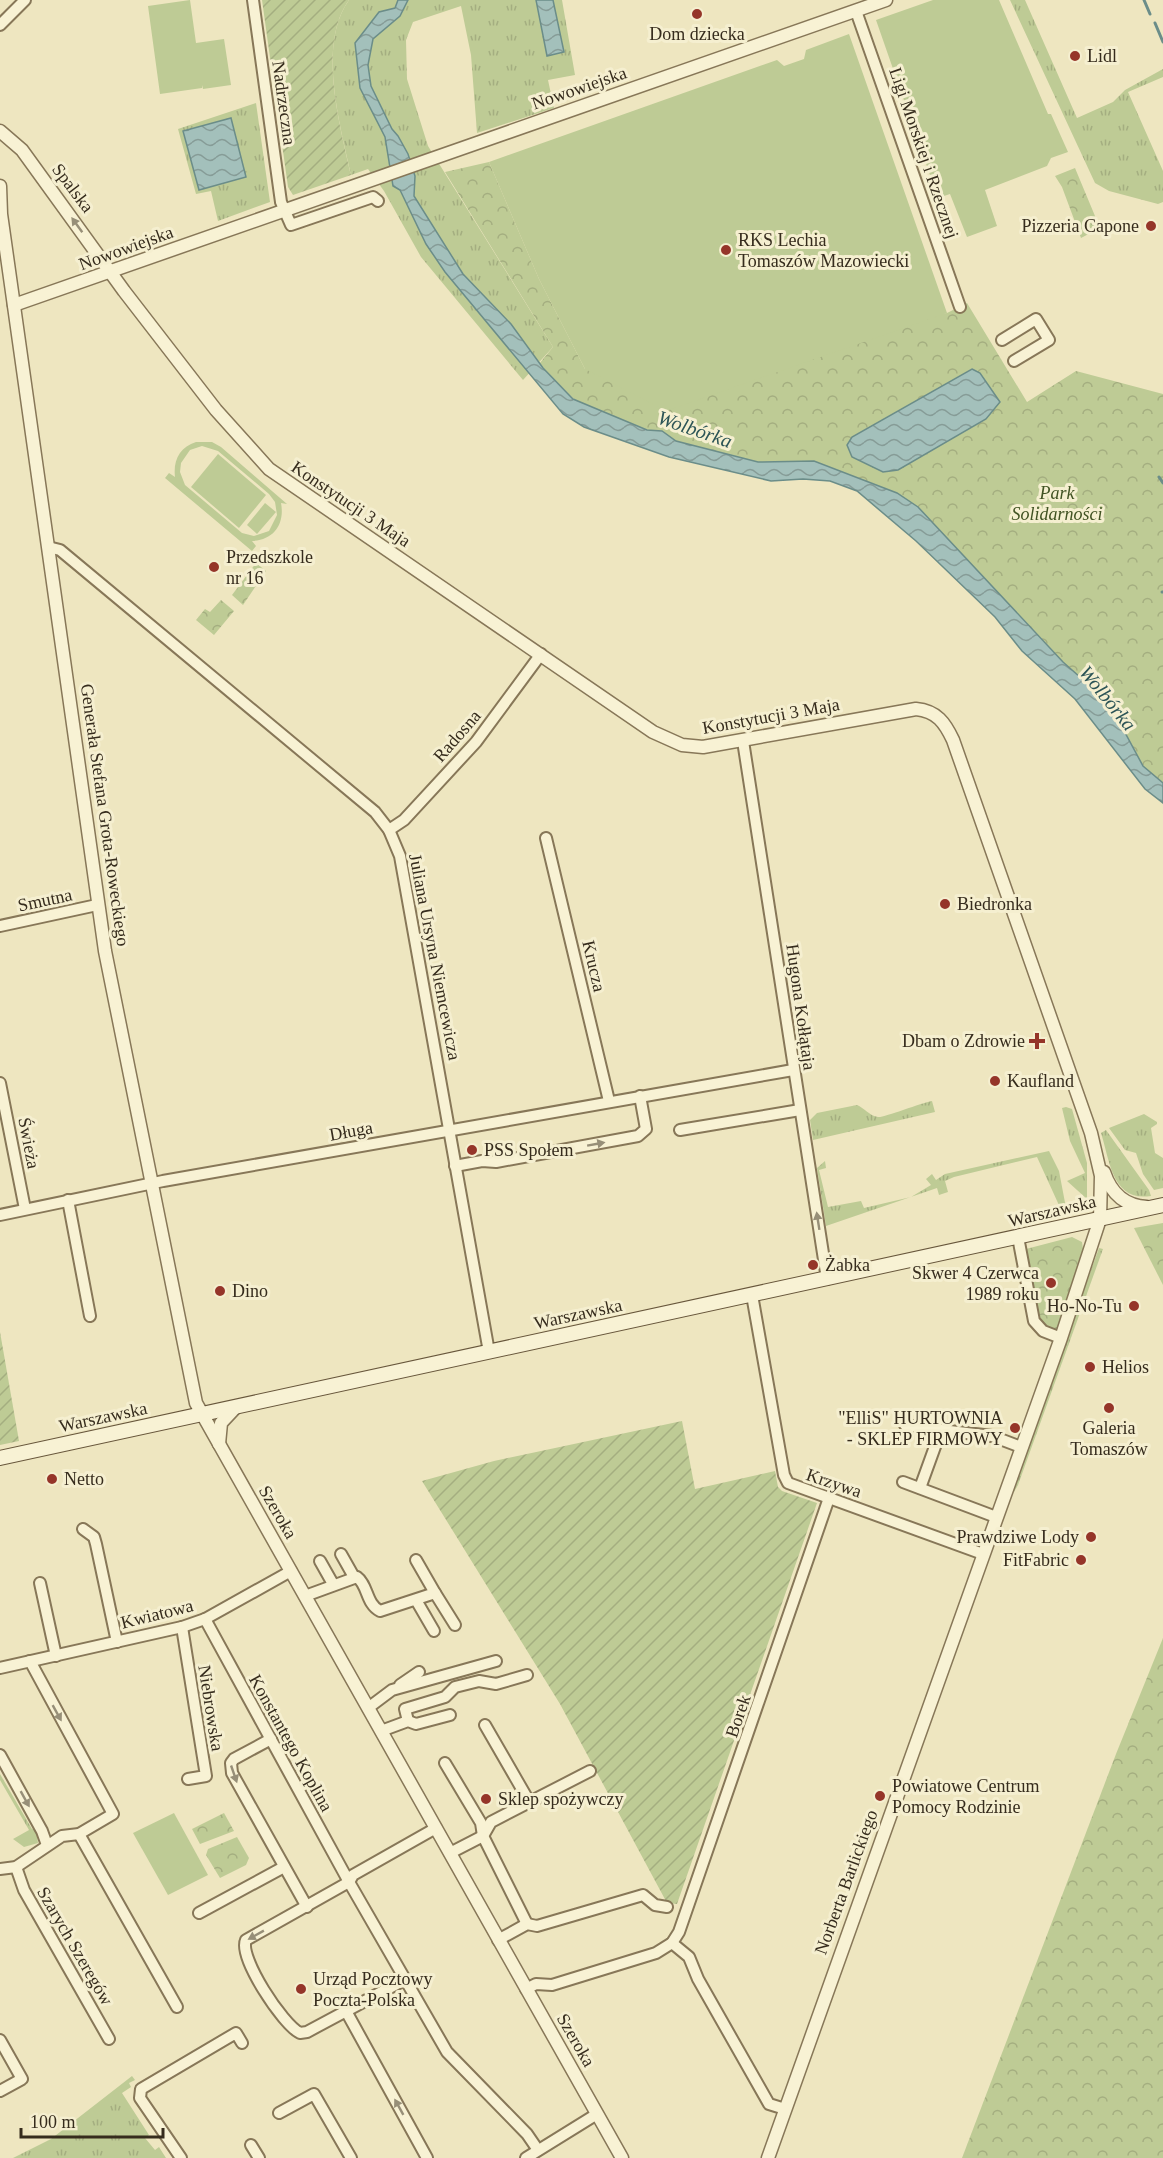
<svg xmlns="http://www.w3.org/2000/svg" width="1163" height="2158" font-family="Georgia,serif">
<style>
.grass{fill:url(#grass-tufts)}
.forest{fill:url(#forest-crowns)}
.garden{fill:url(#garden-furrows)}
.pitch{fill:#becb95;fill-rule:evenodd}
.water{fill:url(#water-waves);stroke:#6b8d89;stroke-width:1.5}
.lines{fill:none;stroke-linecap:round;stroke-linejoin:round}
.stream{stroke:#6b8d89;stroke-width:3}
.minor-casing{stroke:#877758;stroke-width:14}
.tertiary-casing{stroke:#877758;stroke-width:15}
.secondary-casing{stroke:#68573c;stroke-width:16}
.minor{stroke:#f8f2d4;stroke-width:10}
.tertiary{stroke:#f8f2d4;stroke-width:12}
.secondary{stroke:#f8f2d4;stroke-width:14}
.oneway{fill:#978f78}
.poi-dot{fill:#953529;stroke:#f5efd0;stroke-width:2}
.labels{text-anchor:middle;stroke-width:6;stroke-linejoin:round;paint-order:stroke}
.poi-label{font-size:18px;fill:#362c1d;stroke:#f5efd0;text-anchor:start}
.street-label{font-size:18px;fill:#362c1d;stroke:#f5efd0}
.park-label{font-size:18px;font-style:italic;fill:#415323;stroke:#f5efd0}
.water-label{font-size:20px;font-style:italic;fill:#2c5456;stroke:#f5efd0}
</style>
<defs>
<pattern id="grass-tufts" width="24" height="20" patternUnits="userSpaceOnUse" patternTransform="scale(1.5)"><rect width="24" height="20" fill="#becb95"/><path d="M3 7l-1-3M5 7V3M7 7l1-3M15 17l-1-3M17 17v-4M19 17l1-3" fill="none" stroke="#a4ae80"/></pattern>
<pattern id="forest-crowns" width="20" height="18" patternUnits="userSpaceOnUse" patternTransform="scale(1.5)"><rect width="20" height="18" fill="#becb95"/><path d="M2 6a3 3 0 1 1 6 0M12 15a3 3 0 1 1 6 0" fill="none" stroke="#a4ae80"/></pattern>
<pattern id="garden-furrows" width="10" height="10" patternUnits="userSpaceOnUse" patternTransform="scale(1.5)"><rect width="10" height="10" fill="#becb95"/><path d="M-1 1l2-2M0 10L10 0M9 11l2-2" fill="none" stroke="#a4ae80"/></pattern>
<pattern id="water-waves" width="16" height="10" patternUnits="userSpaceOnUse" patternTransform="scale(1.5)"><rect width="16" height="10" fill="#a3c0bb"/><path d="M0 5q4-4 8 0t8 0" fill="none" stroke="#869c97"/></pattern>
</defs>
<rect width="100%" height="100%" fill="#eee6c0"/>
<g class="grass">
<path d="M349,0H562L575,75L548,80L554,108L477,133L471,55L461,6L413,22L406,40L407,79L428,146L553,347L523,380L421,257L384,191L368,169L351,175C340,125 317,44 349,0Z"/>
<polygon points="1010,0 1025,0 1077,118 1113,102 1125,90 1163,69 1163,77 1128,92 1163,171 1163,202 1158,204 1109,191 1095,183"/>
<polygon points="256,103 270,202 218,221 211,191 196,194 178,129"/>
<path d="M932,1101L935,1112L813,1140L810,1120L817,1113L857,1105C864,1108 870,1116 878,1117C883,1118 921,1103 932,1101Z"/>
<polygon points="1066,1107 1072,1109 1087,1163 1087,1199 1067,1181 1085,1173 1070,1141 1062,1108"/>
<polygon points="1144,1114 1157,1122 1157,1124 1151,1128 1155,1153 1163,1158 1163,1188 1154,1190 1143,1174 1136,1153 1125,1150 1109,1128"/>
<path d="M1106,1130L1149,1190L1151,1196C1112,1202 1110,1161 1101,1133Z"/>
<polygon points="1049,1151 1059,1171 1067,1213 1063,1214 1037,1157 954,1177 945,1181 948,1192 939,1195 937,1188 826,1226 817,1168 825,1161 826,1168 819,1170 828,1207 861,1201 864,1208 911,1197 931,1185 926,1179 932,1174 936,1180 945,1174"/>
<polygon points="1099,1248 1103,1249 1018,1485 1014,1492 1011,1491"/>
<polygon points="0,1774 32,1829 36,1828 38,1843 24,1847 13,1839 29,1830 0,1780"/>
<polygon points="132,2076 135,2080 129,2083 131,2087 122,2093 149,2135 145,2138 155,2150 159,2147 166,2158 13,2158 51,2139"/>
</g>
<g class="forest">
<polygon points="489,162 539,279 585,369 947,313 967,303 1027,402 1076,371 1163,394 1163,783 1152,777 934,525 814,461 758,462 676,441 647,430 575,400 539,364 553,347 445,172"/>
<polygon points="1075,168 1100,228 1081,238 1062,187 1055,176"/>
<polygon points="256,563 266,571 243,605 232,595"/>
<polygon points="221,600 234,611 214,635 196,620 205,609 210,612"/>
<polygon points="1163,1223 1163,1285 1134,1228"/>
<path d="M1072,1237L1082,1242L1083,1249L1058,1328L1054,1331C1028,1319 1030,1275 1026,1249Z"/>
<polygon points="1163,1638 1163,2158 962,2158 1116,1754"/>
<polygon points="224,1813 234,1831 200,1844 192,1829"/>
<polygon points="237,1837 249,1858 246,1865 220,1878 206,1855 208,1849"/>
</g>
<g class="garden">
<path d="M262,0H349C317,44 340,125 351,175L293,195L288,187Z"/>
<polygon points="0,1332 19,1441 0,1445"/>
<polygon points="682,1421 695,1489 775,1471 778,1487 782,1491 817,1503 677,1904 667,1903 560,1704 422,1481 494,1461"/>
</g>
<g class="pitch">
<polygon points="190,0 196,43 224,39 231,85 203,89 202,85 202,88 160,94 148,6"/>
<polygon points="933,0 999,0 1048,114 1051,114 1068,152 1051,158 1047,166 985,190 997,226 967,237 950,194 938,198 876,20"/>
<polygon points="849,34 947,313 666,411 585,369 539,279 489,162 777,60 784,66 804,59 806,50"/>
<path d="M196,442H212L221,447L287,504L281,503C285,524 274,540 252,541L256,546L252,551L165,478L169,473L175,477C173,460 180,447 196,442ZM202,446L218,451L269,494L275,502L277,515L269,531L254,536L242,533L185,485L180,472L181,463L190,450Z"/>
<polygon points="218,454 266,495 239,528 191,487"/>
<polygon points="265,503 276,512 257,534 247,525"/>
<polygon points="174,1813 208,1875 168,1895 133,1833"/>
</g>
<g class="water">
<polygon points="398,0 408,0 400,16 373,39 368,65 371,86 392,129 398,136 408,154 415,176 414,196 463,274 511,324 543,368 573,399 647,430 662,431 676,441 758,462 814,461 897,493 918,507 1063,662 1099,694 1123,729 1143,766 1163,783 1163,803 1145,789 1075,699 1022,651 995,617 916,541 857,491 830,481 803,479 771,481 669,457 584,427 563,414 445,272 426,244 400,190 393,186 385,137 360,88 355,43 379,12 395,8"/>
<polygon points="536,0 553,0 564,52 547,56"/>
<polygon points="231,118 246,177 199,190 183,131"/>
<polygon points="972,369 980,373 1000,402 986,419 898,470 883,472 852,457 847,445 852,437"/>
</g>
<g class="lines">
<g class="stream">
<polyline points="1144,0 1150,14"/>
<polyline points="1155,23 1163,42"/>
<polyline points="1159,477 1163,483"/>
<polyline points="1162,592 1163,592"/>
</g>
<defs>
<g id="minor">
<polyline points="253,0 281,202 291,225 373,197 378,201"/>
<polyline points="856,11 960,307"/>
<polyline points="0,25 25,0"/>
<polyline points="1002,340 1036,319 1049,340 1014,361"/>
<polyline points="48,547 60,550 375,812 389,830 400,856 489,1352"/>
<polyline points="743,741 827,1279"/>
<polyline points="389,830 404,820 476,742 541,654"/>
<polyline points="546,838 609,1101"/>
<polyline points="0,926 97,905"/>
<polyline points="0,1083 25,1209"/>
<polyline points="680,1130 800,1110"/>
<polyline points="455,1166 482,1161 496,1162 638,1136 646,1129 640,1096"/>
<polyline points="68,1200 90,1316"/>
<polyline points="0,1215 163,1181 793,1070"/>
<polyline points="1018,1237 1034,1321 1043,1331 1061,1338"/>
<polyline points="752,1295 784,1475 788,1483 983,1554"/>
<polyline points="905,1425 941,1430"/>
<polyline points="903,1482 996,1517"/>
<polyline points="920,1488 941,1430 992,1436 1021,1447"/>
<polyline points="83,1529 94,1537 96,1544 117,1642"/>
<polyline points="341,1554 354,1577"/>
<polyline points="416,1560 435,1593"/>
<polyline points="320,1561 333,1584"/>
<polyline points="40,1583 56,1656"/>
<path d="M305,1596L357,1577C368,1585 366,1604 380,1611L435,1593L455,1625"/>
<polyline points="416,1600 434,1631"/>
<polyline points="205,1619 349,1882 447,2052 527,2134 538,2150"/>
<polyline points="182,1627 206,1776 188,1779"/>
<polyline points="0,1668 182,1627 205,1619 291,1571"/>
<polyline points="400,1685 419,1672"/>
<polyline points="368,1708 392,1690 496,1661"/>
<polyline points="408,1721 405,1709 445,1697 455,1687 479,1681 496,1684 527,1675"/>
<polyline points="485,1725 530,1803"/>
<polyline points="381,1731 408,1721 416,1724 450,1715"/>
<polyline points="271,1739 234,1759 231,1763 232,1773 307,1907"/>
<polyline points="0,1755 42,1831 47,1845"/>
<polyline points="445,1763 481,1823 483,1836 527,1924"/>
<polyline points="79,1834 177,2007"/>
<polyline points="450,1853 483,1836 491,1822 590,1771"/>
<polyline points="16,1867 24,1890 109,2039"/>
<polyline points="0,1869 16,1867 62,1836 79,1834 113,1814 30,1661"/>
<polyline points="199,1913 284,1867"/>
<polyline points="498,1940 527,1924 537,1926 643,1895 655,1905 667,1907"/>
<polyline points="672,1943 689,1957 698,1979 769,2104 785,2109"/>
<path d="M406,1979L307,2032L300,2033C283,2025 238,1957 246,1940L349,1882L353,1875L436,1828"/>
<polyline points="526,1989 536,1984 552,1985 656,1953 672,1943 679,1932 829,1498"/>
<polyline points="346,2011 427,2158"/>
<polyline points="0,2040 22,2079 0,2091"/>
<polyline points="279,2113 314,2094 351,2158"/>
<polyline points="251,2145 259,2158"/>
<polyline points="181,2158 140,2098 141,2089 236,2033 242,2043"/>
<polyline points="526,2158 597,2114"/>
</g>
<g id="tertiary">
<path d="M0,131L22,150L124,291L216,410L269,469L653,732L682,745L703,747L916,709C937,711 945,723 953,740L1091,1133L1101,1176L1100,1219L1061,1338L768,2158"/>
<polyline points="0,186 1,214 105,951 196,1403 622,2158"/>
<polyline points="14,305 886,0"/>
<path d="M1104,1172C1111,1193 1124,1206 1147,1207"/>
<polyline points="219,1444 221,1423 236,1407"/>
</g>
<polyline id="secondary" points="0,1458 1163,1205"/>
</defs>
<use href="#minor" class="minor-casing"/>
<use href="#tertiary" class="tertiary-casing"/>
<use href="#secondary" class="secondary-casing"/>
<use href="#minor" class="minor"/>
<use href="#tertiary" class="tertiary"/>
<use href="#secondary" class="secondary"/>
</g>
<defs><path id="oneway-solid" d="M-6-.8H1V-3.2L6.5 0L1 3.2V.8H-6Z" transform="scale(1.5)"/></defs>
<g class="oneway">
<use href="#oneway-solid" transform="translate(77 225) rotate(-126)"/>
<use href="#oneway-solid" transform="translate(596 1144) rotate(-10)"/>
<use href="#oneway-solid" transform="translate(818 1221) rotate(-99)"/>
<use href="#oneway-solid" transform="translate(57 1713) rotate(61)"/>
<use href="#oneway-solid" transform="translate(234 1774) rotate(71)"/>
<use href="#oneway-solid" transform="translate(25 1799) rotate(61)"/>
<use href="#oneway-solid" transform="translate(256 1935) rotate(151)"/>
<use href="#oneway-solid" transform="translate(399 2107) rotate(-119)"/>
</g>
<g class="poi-dot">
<circle cx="697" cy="14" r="6"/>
<circle cx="1075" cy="56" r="6"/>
<circle cx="1151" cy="226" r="6"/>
<circle cx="726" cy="250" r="6"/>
<circle cx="214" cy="567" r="6"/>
<circle cx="945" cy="904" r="6"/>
<path d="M1034 1032h6v6h6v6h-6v6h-6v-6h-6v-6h6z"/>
<circle cx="995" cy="1081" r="6"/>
<circle cx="472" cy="1150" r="6"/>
<circle cx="813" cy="1265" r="6"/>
<circle cx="1051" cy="1283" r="6"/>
<circle cx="220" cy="1291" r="6"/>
<circle cx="1134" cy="1306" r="6"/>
<circle cx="1090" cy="1367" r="6"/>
<circle cx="1109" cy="1408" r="6"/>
<circle cx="1015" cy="1428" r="6"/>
<circle cx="52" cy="1479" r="6"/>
<circle cx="1091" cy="1537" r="6"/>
<circle cx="1081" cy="1560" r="6"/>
<circle cx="880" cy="1796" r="6"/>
<circle cx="486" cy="1799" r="6"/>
<circle cx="301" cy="1989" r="6"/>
</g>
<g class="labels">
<g class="poi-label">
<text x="697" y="40" text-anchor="middle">Dom dziecka</text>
<text x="1087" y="62">Lidl</text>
<text x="1139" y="232" text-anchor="end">Pizzeria Capone</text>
<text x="738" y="246">RKS Lechia<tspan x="738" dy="21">Tomaszów Mazowiecki</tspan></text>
<text x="226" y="563">Przedszkole<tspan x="226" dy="21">nr 16</tspan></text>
<text x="957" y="910">Biedronka</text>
<text x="1025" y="1047" text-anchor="end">Dbam o Zdrowie</text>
<text x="1007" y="1087">Kaufland</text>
<text x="484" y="1156">PSS Społem</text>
<text x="825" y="1271">Żabka</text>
<text x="1039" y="1279" text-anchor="end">Skwer 4 Czerwca<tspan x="1039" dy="21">1989 roku</tspan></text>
<text x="232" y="1297">Dino</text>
<text x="1122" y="1312" text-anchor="end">Ho-No-Tu</text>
<text x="1102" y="1373">Helios</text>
<text x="1003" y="1424" text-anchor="end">"ElliS" HURTOWNIA<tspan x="1003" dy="21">- SKLEP FIRMOWY</tspan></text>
<text x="1109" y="1434" text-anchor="middle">Galeria<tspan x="1109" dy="21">Tomaszów</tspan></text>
<text x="64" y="1485">Netto</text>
<text x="1079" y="1543" text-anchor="end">Prawdziwe Lody</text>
<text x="1069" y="1566" text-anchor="end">FitFabric</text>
<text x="892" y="1792">Powiatowe Centrum<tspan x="892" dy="21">Pomocy Rodzinie</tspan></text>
<text x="498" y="1805">Sklep spożywczy</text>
<text x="313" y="1985">Urząd Pocztowy<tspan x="313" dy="21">Poczta-Polska</tspan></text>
</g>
<g class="street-label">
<text transform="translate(579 88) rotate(-19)" y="6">Nowowiejska</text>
<text transform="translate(284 103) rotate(82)" y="6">Nadrzeczna</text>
<text transform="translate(924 153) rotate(71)" y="6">Ligi Morskiej i Rzecznej</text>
<text transform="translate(73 188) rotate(53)" y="6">Spalska</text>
<text transform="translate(126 248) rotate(-20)" y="6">Nowowiejska</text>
<text transform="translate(351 504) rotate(34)" y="6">Konstytucji 3 Maja</text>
<text transform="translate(771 716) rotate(-10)" y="6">Konstytucji 3 Maja</text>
<text transform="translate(457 736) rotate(-49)" y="6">Radosna</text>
<text transform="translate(105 815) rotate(82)" y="6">Generała Stefana Grota-Roweckiego</text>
<text transform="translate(45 900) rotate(-12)" y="6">Smutna</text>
<text transform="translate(435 957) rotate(79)" y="6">Juliana Ursyna Niemcewicza</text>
<text transform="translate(594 966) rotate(77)" y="6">Krucza</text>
<text transform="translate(801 1007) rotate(82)" y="6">Hugona Kołłątaja</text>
<text transform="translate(351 1131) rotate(-10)" y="6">Długa</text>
<text transform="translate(29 1143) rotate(79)" y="6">Świeża</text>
<text transform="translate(1052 1211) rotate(-13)" y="6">Warszawska</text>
<text transform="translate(578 1314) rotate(-12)" y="6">Warszawska</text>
<text transform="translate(103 1417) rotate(-12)" y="6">Warszawska</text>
<text transform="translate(834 1483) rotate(19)" y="6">Krzywa</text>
<text transform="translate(278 1512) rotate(60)" y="6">Szeroka</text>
<text transform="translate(157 1614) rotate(-14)" y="6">Kwiatowa</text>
<text transform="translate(211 1708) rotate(81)" y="6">Niebrowska</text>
<text transform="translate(738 1716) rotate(-71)" y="6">Borek</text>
<text transform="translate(291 1743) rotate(61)" y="6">Konstantego Koplina</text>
<text transform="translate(846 1882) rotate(-70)" y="6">Norberta Barlickiego</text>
<text transform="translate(75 1946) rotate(60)" y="6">Szarych Szeregów</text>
<text transform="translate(576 2040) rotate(60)" y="6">Szeroka</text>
</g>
<g class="park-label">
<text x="1057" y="499">Park<tspan x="1057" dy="21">Solidarności</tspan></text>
</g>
<g class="water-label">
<text transform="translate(695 429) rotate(19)" y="7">Wolbórka</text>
<text transform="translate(1108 698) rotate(51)" y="7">Wolbórka</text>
</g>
</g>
<path d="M21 2128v9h142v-9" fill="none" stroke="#362c1d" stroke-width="3"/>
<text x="30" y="2128" font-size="18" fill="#362c1d" stroke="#f5efd0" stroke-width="4.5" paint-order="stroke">100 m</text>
</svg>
